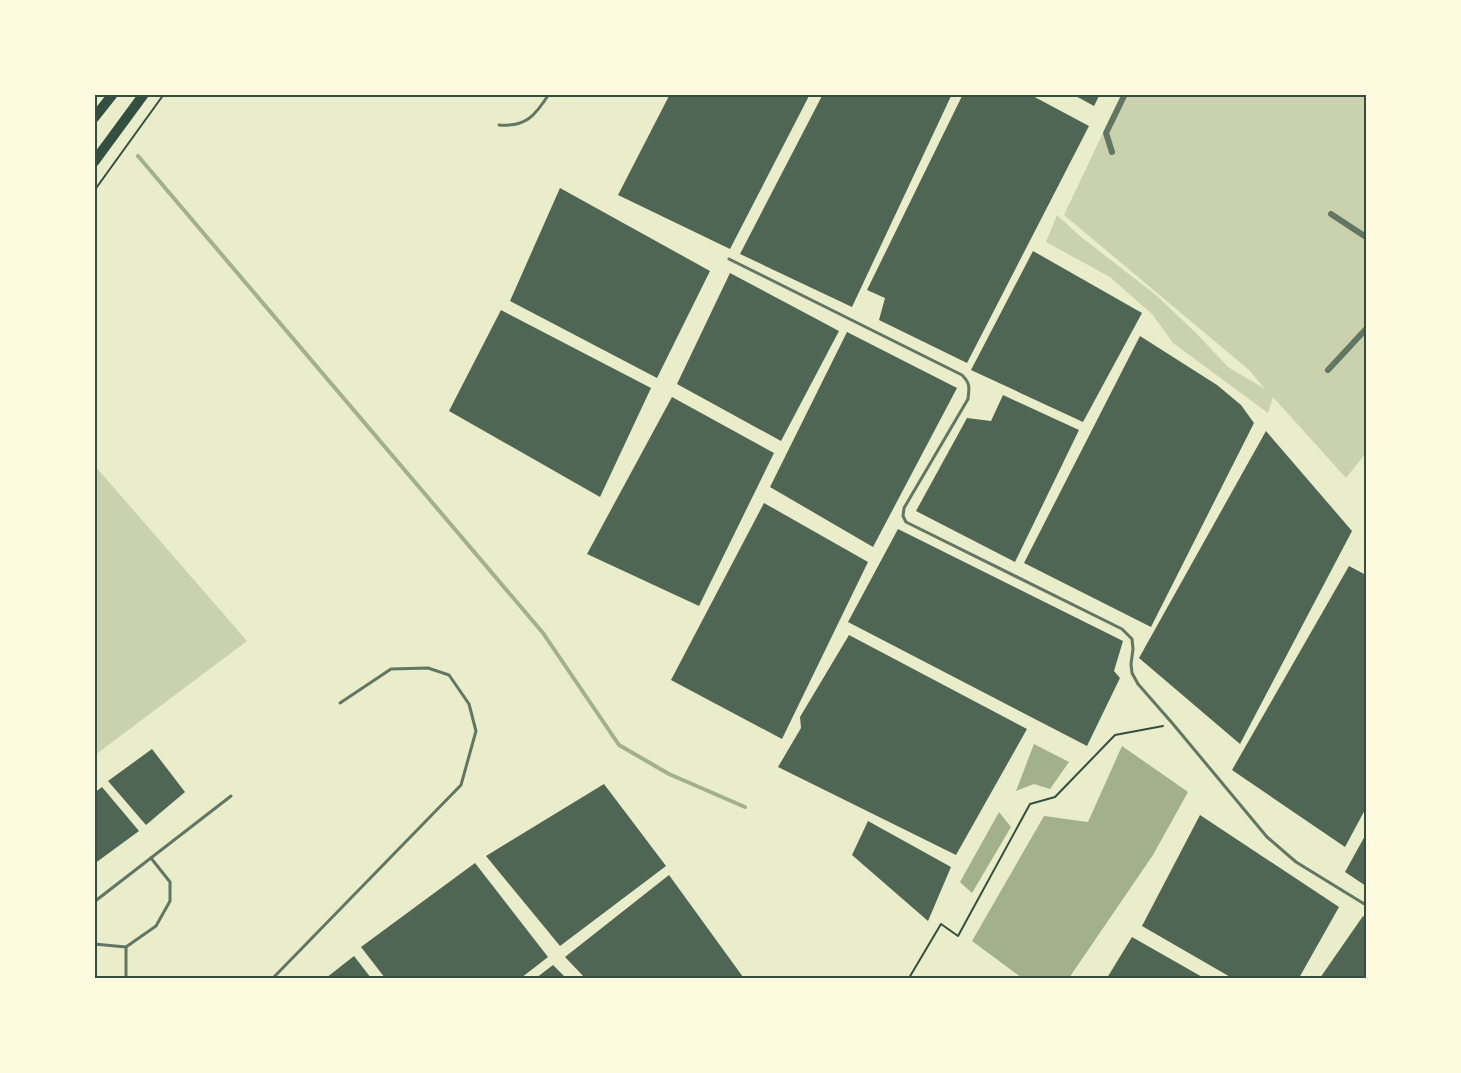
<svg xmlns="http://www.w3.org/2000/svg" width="1461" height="1073" font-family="Karla,sans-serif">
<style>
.green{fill:#cad2ad}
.water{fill:#a3b18a}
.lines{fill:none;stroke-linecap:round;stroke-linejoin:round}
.stream{stroke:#a3b18a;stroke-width:4}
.building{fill:#4f6655}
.path{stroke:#344e41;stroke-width:2}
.service{stroke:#617663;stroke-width:3}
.minor{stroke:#617663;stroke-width:6}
.trunk{stroke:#344e41;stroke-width:10}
.neatline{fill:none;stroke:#344e41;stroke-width:2}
</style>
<rect width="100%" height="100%" fill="#e9edc9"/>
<g class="green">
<polygon points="1121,95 1366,95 1366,453 1346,478 1273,397 1268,413 1173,343 1152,314 1110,277 1046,242 1057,215 1081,237 1156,295 1198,335 1228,367 1265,389 1249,370 1064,215"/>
<polygon points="95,466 247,641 95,755 94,755"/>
</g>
<g class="water">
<polygon points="1034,744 1069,762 1050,789 1034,784 1016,791"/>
<polygon points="1122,746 1188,792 1153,855 1069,978 1022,978 972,941 1044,816 1088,822"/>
<polygon points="999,812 1011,827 972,893 960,882"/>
</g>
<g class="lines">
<polyline class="stream" points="138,156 543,633 619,745 669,774 745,807"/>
</g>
<g class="building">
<polygon points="670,94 810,94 730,249 618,195"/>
<polygon points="823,94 952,94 852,307 740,254"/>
<polygon points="963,94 1029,94 1089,126 967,363 879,320 885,298 867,290"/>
<polygon points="1072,94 1100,94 1094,106"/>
<polygon points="560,188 710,271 657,378 510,301"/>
<polygon points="1033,251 1142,313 1083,422 971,370"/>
<polygon points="730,273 839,331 781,441 677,384"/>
<polygon points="501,310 651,388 600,497 449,411"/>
<polygon points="847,332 957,388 873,547 770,487"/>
<polygon points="1140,336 1217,385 1241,405 1254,423 1151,627 1024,563"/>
<polygon points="1003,395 1079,430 1015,562 916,511 967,418 991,421"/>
<polygon points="672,397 774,453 699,606 587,554"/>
<polygon points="1266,431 1352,531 1240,744 1139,658"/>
<polygon points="764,503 868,562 782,739 671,680"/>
<polygon points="898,529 1123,641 1114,671 1120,678 1087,746 848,622"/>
<polygon points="1349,566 1366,575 1366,808 1345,847 1232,770"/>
<polygon points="849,635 1027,729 956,855 778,767 801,728 800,717"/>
<polygon points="152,749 185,792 146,825 108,781"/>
<polygon points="604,784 666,866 560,946 486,856"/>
<polygon points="102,787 139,831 94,864 94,793"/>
<polygon points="1200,815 1339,907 1299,978 1232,978 1142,926"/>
<polygon points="868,821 951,867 928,921 852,855"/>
<polygon points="1366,834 1366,886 1345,872"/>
<polygon points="475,863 548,957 521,978 385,978 361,947"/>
<polygon points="669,875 743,977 741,978 585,978 565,957"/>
<polygon points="1363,916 1366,918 1366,978 1320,978"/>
<polygon points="1132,937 1204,978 1107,978"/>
<polygon points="354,956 371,978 326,978"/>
<polygon points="553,965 566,978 536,978"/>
</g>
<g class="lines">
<g class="path">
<polyline points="94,191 164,94"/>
<polyline points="909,978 941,924 958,936 1030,804 1055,797 1115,735 1163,726"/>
</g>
<g class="service">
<path d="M499,125C526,127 535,116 549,94"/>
<path d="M729,259L962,375C971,384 969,388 968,399L904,508L903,516L906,522L1122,629L1132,639L1133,649L1131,664L1132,673L1138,684L1173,724L1267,837L1296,862L1366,905"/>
<polyline points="94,902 231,796"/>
<polyline points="94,944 126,947 156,926 170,901 170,882 151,858"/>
<polyline points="126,947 126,978"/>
<polyline points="273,978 461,785 476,731 469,704 449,675 428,668 391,669 340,703"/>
</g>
<g class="minor">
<polyline points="1366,94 1366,95"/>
<polyline points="1112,152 1106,133 1125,94"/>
<polyline points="1331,214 1366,237"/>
<polyline points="1328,370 1366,329"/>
</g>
<g class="trunk">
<polyline points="94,118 113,94"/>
<polyline points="94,162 144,94"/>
</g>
</g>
<rect width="1461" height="1073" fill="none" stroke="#fefae0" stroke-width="192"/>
<rect x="96" y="96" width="1269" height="881" class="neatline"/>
</svg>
